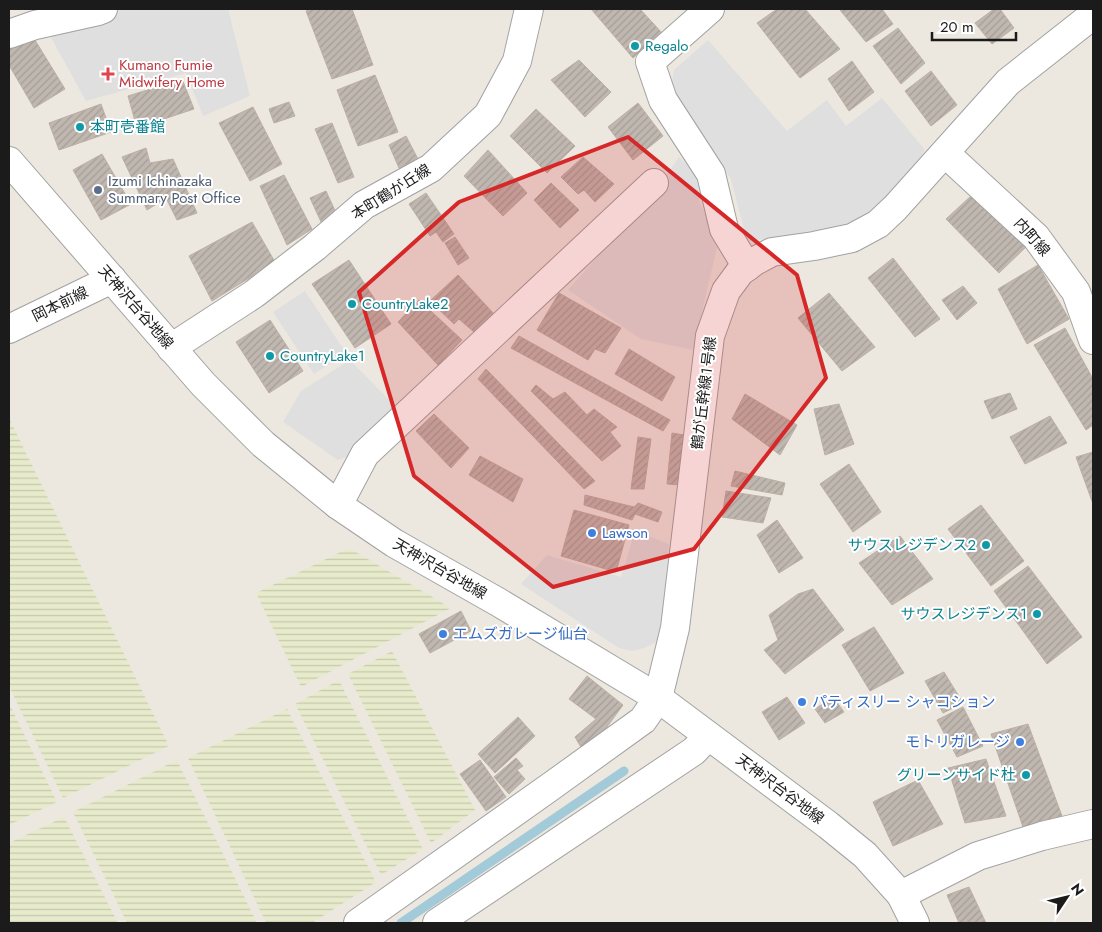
<svg xmlns="http://www.w3.org/2000/svg" width="1102" height="932" font-family="Jost,'Noto Sans JP',sans-serif">
<style>
.farmland{fill:url(#farmland-rules)}
.parking{fill:#dfdfdf}
.lines{fill:none;stroke-linecap:round;stroke-linejoin:round}
.stream{stroke:#a2cad8;stroke-width:9}
.building{fill:url(#building-hatch);stroke:#bdafa4}
.minor-casing{stroke:#a2a2a2;stroke-width:30}
.minor{stroke:#fff;stroke-width:28}
.marked{fill:#d62828;fill-opacity:0.2;stroke:#d62828;stroke-width:4;stroke-linejoin:round}
.culture-dot{fill:#0f9aa8;stroke:#fff;stroke-width:2}
.health-dot{fill:#e0444e;stroke:#fff;stroke-width:2}
.service-dot{fill:#5c6f8a;stroke:#fff;stroke-width:2}
.shop-dot{fill:#3f7fe0;stroke:#fff;stroke-width:2}
.labels{text-anchor:middle;stroke-width:4;stroke-linejoin:round;paint-order:stroke}
.culture-label{font-size:15px;fill:#0d838f;stroke:#fff;text-anchor:start}
.health-label{font-size:15px;fill:#be3a42;stroke:#fff;text-anchor:start}
.service-label{font-size:15px;fill:#4e5e75;stroke:#fff;text-anchor:start}
.street-label{font-size:15px;fill:#1b1b1b;stroke:#fff}
.shop-label{font-size:15px;fill:#366cbe;stroke:#fff;text-anchor:start}
</style>
<defs>
<pattern id="farmland-rules" width="6" height="5" patternUnits="userSpaceOnUse" patternTransform="scale(1.25)"><rect width="6" height="5" fill="#e7ebcc"/><path d="M0 2.5h6" fill="none" stroke="#c6c9af"/></pattern>
<pattern id="building-hatch" width="6" height="6" patternUnits="userSpaceOnUse" patternTransform="scale(1.25)"><rect width="6" height="6" fill="#c0b8b0"/><path d="M-1 1l2-2M0 6l6-6M5 7l2-2" fill="none" stroke="#a49e97"/></pattern>
</defs>
<rect width="100%" height="100%" fill="#ece8e0"/>
<g class="farmland">
<polygon points="9,418 169,746 63,798 9,686"/>
<polygon points="349,548 451,608 301,687 256,593"/>
<polygon points="392,651 475,810 431,843 348,674"/>
<polygon points="339,680 423,849 381,875 295,704"/>
<polygon points="9,703 57,802 9,825"/>
<polygon points="287,709 376,882 312,923 266,923 188,758"/>
<polygon points="177,760 257,923 127,923 73,812"/>
<polygon points="64,817 118,923 9,923 9,843"/>
</g>
<g class="parking">
<polygon points="121,9 228,9 250,96 203,116 186,73 86,101 48,32 114,14"/>
<polygon points="708,40 787,131 827,100 846,126 882,98 925,150 910,177 859,226 827,232 747,241 731,179 671,87 674,70"/>
<polygon points="679,157 703,182 699,202 719,239 693,350 641,339 568,290 651,197"/>
<polygon points="305,291 346,353 314,374 273,312"/>
<polygon points="350,360 401,412 362,451 338,460 283,422 301,391"/>
<polygon points="635,531 669,544 663,630 655,643 644,648 632,651 619,648 521,584 547,555 621,577"/>
</g>
<g class="lines">
<polyline class="stream" points="401,923 624,771"/>
</g>
<g class="building">
<polygon points="312,9 352,9 373,65 332,79 306,11"/>
<polygon points="591,9 640,9 662,33 633,58"/>
<polygon points="777,9 805,9 840,49 800,78 757,23"/>
<polygon points="841,9 882,9 893,24 866,42 840,10"/>
<polygon points="994,9 1000,9 1014,28 992,44 975,23"/>
<polygon points="898,28 925,63 901,84 873,46"/>
<polygon points="30,32 65,89 34,108 9,65 9,45"/>
<polygon points="579,60 611,92 585,117 551,80"/>
<polygon points="852,61 874,92 849,111 828,79"/>
<polygon points="931,71 957,105 931,126 905,91"/>
<polygon points="375,75 398,132 358,146 337,90"/>
<polygon points="182,79 194,109 137,128 128,96"/>
<polygon points="289,102 295,116 274,123 269,109"/>
<polygon points="638,103 663,136 633,160 608,127"/>
<polygon points="101,104 111,132 59,150 49,123"/>
<polygon points="253,107 282,164 250,181 219,123"/>
<polygon points="536,109 575,146 547,173 510,136"/>
<polygon points="332,123 354,177 338,183 315,129"/>
<polygon points="406,136 418,159 399,168 389,145"/>
<polygon points="146,148 150,163 173,159 197,213 177,220 166,198 147,210 122,157"/>
<polygon points="488,150 527,193 503,216 464,176"/>
<polygon points="102,154 131,204 101,220 73,170"/>
<polygon points="583,157 614,184 595,202 584,190 578,194 561,177"/>
<polygon points="284,175 312,229 287,245 260,186"/>
<polygon points="551,183 579,210 560,228 534,200"/>
<polygon points="326,191 338,217 322,224 310,198"/>
<polygon points="426,193 454,234 443,242 436,232 430,236 409,204"/>
<polygon points="972,195 1027,246 999,273 946,219"/>
<polygon points="252,222 275,262 212,301 189,256"/>
<polygon points="455,237 469,258 458,265 445,243"/>
<polygon points="893,258 940,319 915,337 868,278"/>
<polygon points="349,260 391,324 355,348 312,284"/>
<polygon points="1038,265 1069,319 1027,344 998,289"/>
<polygon points="458,275 494,314 474,332 459,319 454,324 430,301"/>
<polygon points="963,286 977,303 957,320 942,300"/>
<polygon points="559,293 621,328 605,353 595,349 588,360 537,330"/>
<polygon points="829,293 875,347 842,371 798,318"/>
<polygon points="419,300 462,340 438,365 398,322"/>
<polygon points="270,320 303,371 269,393 236,342"/>
<polygon points="1065,328 1093,379 1093,425 1086,430 1034,345"/>
<polygon points="519,336 670,420 663,431 511,348"/>
<polygon points="629,349 675,377 662,401 615,374"/>
<polygon points="486,369 595,481 584,489 478,379"/>
<polygon points="536,385 553,399 565,392 587,415 594,409 617,427 610,432 621,446 602,461 531,391"/>
<polygon points="1010,393 1017,409 992,419 984,401"/>
<polygon points="745,394 797,425 780,455 732,419"/>
<polygon points="839,404 854,444 825,455 814,409"/>
<polygon points="434,414 469,448 451,468 416,431"/>
<polygon points="1050,416 1067,443 1025,464 1010,437"/>
<polygon points="672,433 684,435 680,485 667,484"/>
<polygon points="638,437 651,439 644,489 631,489"/>
<polygon points="1093,452 1093,504 1076,457"/>
<polygon points="480,456 523,479 513,502 469,475"/>
<polygon points="849,464 881,512 853,532 820,484"/>
<polygon points="735,471 785,483 782,495 731,486"/>
<polygon points="726,491 771,498 763,523 722,517"/>
<polygon points="585,495 634,507 638,503 662,512 658,522 635,514 632,520 584,505"/>
<polygon points="981,505 1024,561 991,586 948,529"/>
<polygon points="574,510 629,525 616,572 561,556"/>
<polygon points="777,520 803,558 779,573 757,535"/>
<polygon points="900,536 933,579 892,605 859,563"/>
<polygon points="1028,566 1082,637 1047,664 994,591"/>
<polygon points="813,589 844,630 785,674 764,650 778,640 769,615 798,594"/>
<polygon points="461,611 471,631 430,653 419,634"/>
<polygon points="874,627 904,673 870,691 842,645"/>
<polygon points="944,672 963,703 943,713 925,681"/>
<polygon points="587,676 623,705 604,731 582,749 575,737 596,719 569,699"/>
<polygon points="787,697 805,723 779,740 762,712"/>
<polygon points="833,697 844,712 825,723 815,709"/>
<polygon points="963,707 983,746 957,757 937,720"/>
<polygon points="518,717 535,736 495,773 478,754"/>
<polygon points="1028,724 1062,816 1023,827 991,734"/>
<polygon points="516,758 523,766 517,770 525,779 509,794 494,777"/>
<polygon points="986,759 1006,816 965,823 948,768"/>
<polygon points="480,760 506,797 486,811 460,774"/>
<polygon points="918,780 943,824 893,846 873,802"/>
<polygon points="969,887 986,923 959,923 947,895"/>
</g>
<g class="lines">
<defs>
<g id="minor">
<polyline points="710,9 650,62 663,100 711,174 724,229 747,267"/>
<polyline points="9,34 35,25 98,11 103,9"/>
<polyline points="945,153 1036,237 1076,292 1093,340"/>
<polyline points="9,161 203,384 263,444 338,505 394,543 498,602 658,698 828,825 865,855 901,895 915,923"/>
<polyline points="9,329 112,279"/>
<polyline points="171,348 254,294 315,247 364,205 431,168 488,115 517,61 529,9"/>
<polyline points="338,505 365,454 654,183"/>
<polyline points="901,895 978,856 1042,836 1093,824"/>
<polyline points="358,923 550,787 643,720 658,698 675,628 710,336 726,291 740,272 755,261 772,252 814,246 852,238 878,224 895,208 1008,82 1093,15"/>
<polyline points="437,923 694,751 708,736"/>
</g>
</defs>
<use href="#minor" class="minor-casing"/>
<use href="#minor" class="minor"/>
</g>
<path class="marked" d="M628,137L797,275L826,378L694,549L553,587L414,476L359,292L459,202Z"/>
<g class="culture-dot">
<circle cx="635" cy="46" r="5"/>
<circle cx="80" cy="127" r="5"/>
<circle cx="352" cy="304" r="5"/>
<circle cx="270" cy="356" r="5"/>
<circle cx="986" cy="545" r="5"/>
<circle cx="1037" cy="614" r="5"/>
<circle cx="1026" cy="775" r="5"/>
</g>
<path class="health-dot" d="M105.5 66.5h5v5h5v5h-5v5h-5v-5h-5v-5h5z"/>
<circle class="service-dot" cx="98" cy="190" r="5"/>
<g class="shop-dot">
<circle cx="592" cy="533" r="5"/>
<circle cx="443" cy="634" r="5"/>
<circle cx="802" cy="702" r="5"/>
<circle cx="1020" cy="742" r="5"/>
</g>
<g class="labels">
<g class="culture-label">
<text x="645" y="51">Regalo</text>
<text x="90" y="132">本町壱番館</text>
<text x="362" y="309">CountryLake2</text>
<text x="280" y="361">CountryLake1</text>
<text x="976" y="550" text-anchor="end">サウスレジデンス2</text>
<text x="1027" y="619" text-anchor="end">サウスレジデンス1</text>
<text x="1016" y="780" text-anchor="end">グリーンサイド杜</text>
</g>
<g class="health-label">
<text x="119" y="70">Kumano Fumie<tspan x="119" dy="17">Midwifery Home</tspan></text>
</g>
<g class="service-label">
<text x="108" y="186">Izumi Ichinazaka<tspan x="108" dy="17">Summary Post Office</tspan></text>
</g>
<g class="street-label">
<text transform="translate(391 192) rotate(-32)" y="5">本町鶴が丘線</text>
<text transform="translate(1032 237) rotate(48)" y="5">内町線</text>
<text transform="translate(60 304) rotate(-26)" y="5">岡本前線</text>
<text transform="translate(136 307) rotate(49)" y="5">天神沢台谷地線</text>
<text transform="translate(704 393) rotate(-83)" y="5">鶴が丘幹線１号線</text>
<text transform="translate(440 569) rotate(30)" y="5">天神沢台谷地線</text>
<text transform="translate(780 789) rotate(37)" y="5">天神沢台谷地線</text>
</g>
<g class="shop-label">
<text x="602" y="538">Lawson</text>
<text x="453" y="639">エムズガレージ仙台</text>
<text x="812" y="707">パティスリー シャコション</text>
<text x="1010" y="747" text-anchor="end">モトリガレージ</text>
</g>
</g>
<rect width="1102" height="932" fill="none" stroke="#1b1b1b" stroke-width="20"/>
<g transform="translate(1067 897) rotate(55)" stroke="#ffffff" stroke-width="4" paint-order="stroke">
<path d="M0-4L9 19L0 12L-9 19Z" fill="#1b1b1b"/>
<text y="-8" font-size="14" font-weight="bold" text-anchor="middle" fill="#1b1b1b">N</text>
</g>
<path d="M932 32v8h84v-8" fill="none" stroke="#1b1b1b" stroke-width="2.5"/>
<text x="940" y="32" font-size="15" fill="#1b1b1b" stroke="#ffffff" stroke-width="4" paint-order="stroke">20 m</text>
</svg>
